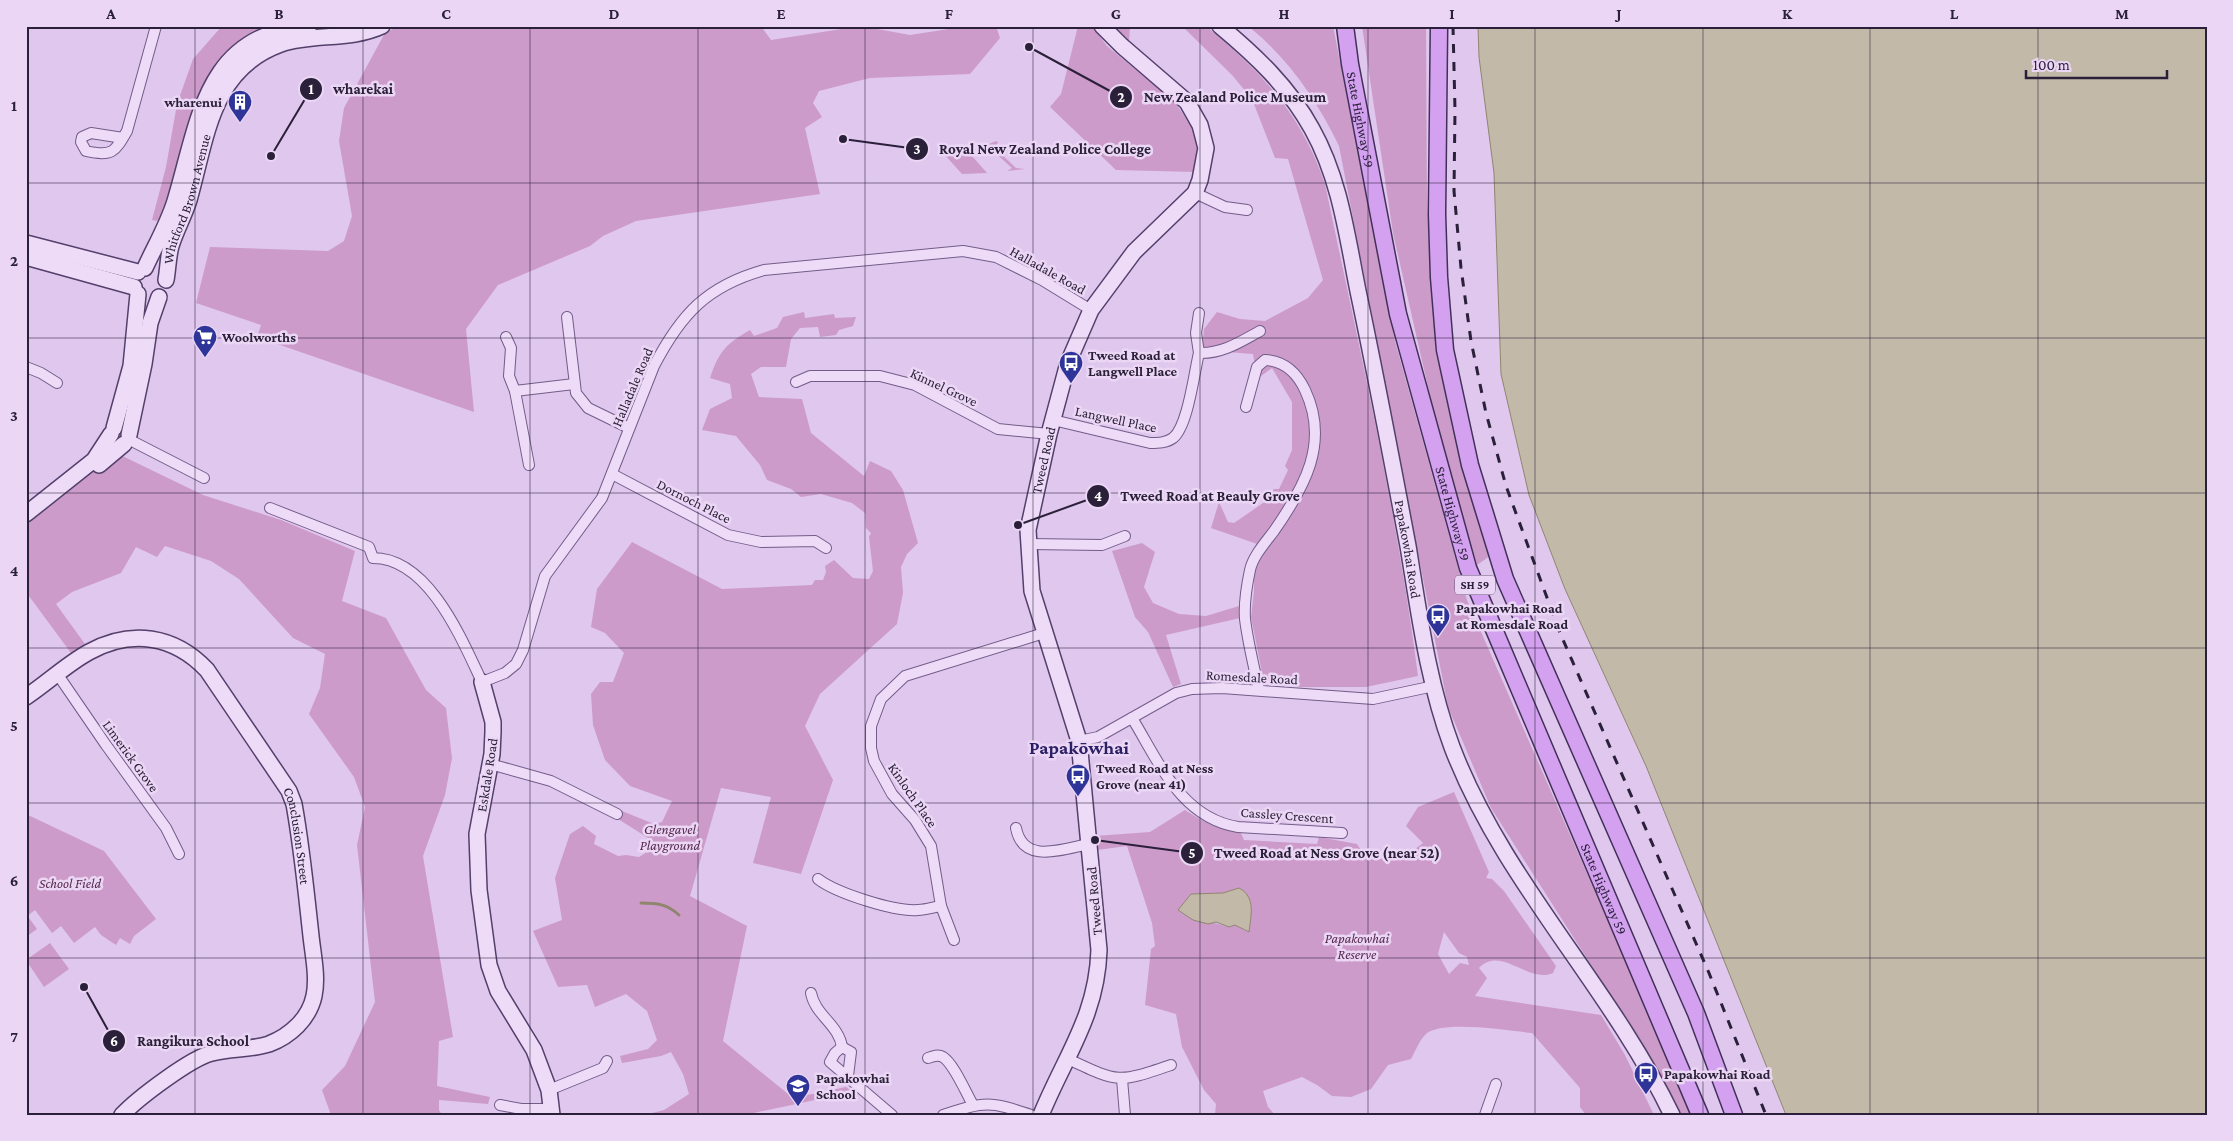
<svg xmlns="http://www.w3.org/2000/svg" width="2233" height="1141" font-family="'Crimson Pro',serif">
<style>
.green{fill:#cc9bc9;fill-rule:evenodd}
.water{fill:#c2b9a8;stroke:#90866f}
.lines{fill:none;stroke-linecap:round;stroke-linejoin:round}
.stream{stroke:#90866f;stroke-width:3}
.street-casing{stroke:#725d89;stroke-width:12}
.secondary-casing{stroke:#53406b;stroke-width:18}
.primary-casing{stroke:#413158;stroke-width:19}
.street{stroke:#eedbf8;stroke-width:10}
.secondary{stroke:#eedbf8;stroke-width:15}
.primary{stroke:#d3a1ef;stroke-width:16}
.rail{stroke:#2b203a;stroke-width:3;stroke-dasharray:9 9;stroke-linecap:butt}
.grid{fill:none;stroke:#2b203a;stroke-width:1;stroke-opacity:0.55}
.labels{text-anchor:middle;stroke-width:5;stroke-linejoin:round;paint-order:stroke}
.shield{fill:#ebd7f5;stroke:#655772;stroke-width:1}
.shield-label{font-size:12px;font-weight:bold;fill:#2b203a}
.poi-label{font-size:14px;font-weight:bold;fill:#2b203a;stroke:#ebd7f5;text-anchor:start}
.street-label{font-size:14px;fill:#2b203a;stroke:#ebd7f5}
.park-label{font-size:14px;font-style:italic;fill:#56274d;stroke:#ebd7f5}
.district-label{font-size:19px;font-weight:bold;fill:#2b2066;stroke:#ebd7f5}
.leader{fill:none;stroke:#2b203a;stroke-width:2}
.callout-dot{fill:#2b203a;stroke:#ebd7f5;stroke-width:2}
.mark-label{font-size:15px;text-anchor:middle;font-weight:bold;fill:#fff}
.callout-label{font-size:15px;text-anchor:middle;font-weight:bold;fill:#2b203a;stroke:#ebd7f5;stroke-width:5;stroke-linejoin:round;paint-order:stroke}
.neatline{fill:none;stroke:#2b203a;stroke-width:2}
.grid-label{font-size:16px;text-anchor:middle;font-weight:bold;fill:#2b203a}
</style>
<rect width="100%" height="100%" fill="#e0c7ee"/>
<g class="green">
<polygon points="222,26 287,26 265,32 170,202 157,221 152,220 166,167 177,104 193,59"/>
<polygon points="399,26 761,26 771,40 861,26 910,35 968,26 996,26 1000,38 970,74 870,78 819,91 813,103 822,117 805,128 820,194 636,221 603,236 590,246 498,285 466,329 474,412 257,337 261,325 196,303 210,247 328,251 344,241 352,216 339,141 344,108 385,33"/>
<polygon points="1078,26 1092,26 1107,46 1175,102 1197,136 1199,161 1196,172 1116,170 1050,107 1061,94"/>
<polygon points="1113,26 1130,26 1129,42"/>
<path d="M1182,26H1206C1262,73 1301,113 1325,184C1359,347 1397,511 1418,676L1366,687H1301L1264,683L1251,617L1254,591V569L1268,546L1294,511L1286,506L1260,545L1211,528L1219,502L1228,522L1234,523L1266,501L1274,489H1279L1288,470L1285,466L1292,450V402L1272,368L1257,379L1253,354L1202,350L1204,329L1217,312L1240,319L1265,321L1308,298L1323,280L1288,159L1275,158L1252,99L1232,75Z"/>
<path d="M1248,26H1333L1395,341L1467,600L1693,1115H1678L1644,1048L1491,808L1448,707L1339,146C1317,100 1288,58 1248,26Z"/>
<polygon points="1362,26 1426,26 1427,206 1436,354 1491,555 1473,568 1438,431 1393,233"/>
<polygon points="996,141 998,142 995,148 1016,168 1025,169 1007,171 1012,168 992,150 987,152 984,150 989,144"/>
<polygon points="944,154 972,156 987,173 962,174"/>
<path d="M804,312L805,318L834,314L835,318L856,317L853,326L839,330L836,335L820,337L818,327L800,328L791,339L786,367H761L751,374L759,397L802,399L811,433L864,476L870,461L891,471L903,490L918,543L907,554L901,567L903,593L897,624L820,694L805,726L833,780L801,874L753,863L771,797L721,788L690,896L747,926L723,1041L793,1098L846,1087L853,1092L744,1115H644L664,1110L689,1094L683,1074L671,1052L661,1056L622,1063L620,1056L648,1049L657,1040L647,1011L626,994L595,1007L587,985L558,987L533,931L562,920L555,878L570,834L583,826L596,836L594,844L618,856L626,855L639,857L652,849L653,841L618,819L622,811L654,824L662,822L672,801L630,786L605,760L593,725L591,694L600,682H613L624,653L605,633L591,627L597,589L632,542L722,589L812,585L815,580H823L826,572L825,566L834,560L853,578L869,579L873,571L869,537L871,533L866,528L865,513L852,503L821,494L801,497L791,489L767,480L760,465L736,436L702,430L710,409L732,398L730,384L710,378C719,351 726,344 750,330L754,336L777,328L783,317Z"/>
<polygon points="108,449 203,495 281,520 355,551 342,601 386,618 426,690 446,708 452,758 445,795 423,856 453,1037 439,1041 437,1086 490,1097 488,1104 439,1100 439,1110 442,1115 331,1115 322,1090 345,1066 375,1002 357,845 365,807 354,777 309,714 320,688 325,654 293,638 239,579 211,561 165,546 157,557 136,547 121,573 72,592 56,604 85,644 71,653 26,592 26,580 29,577 26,573 26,517"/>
<polygon points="1142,543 1155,552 1144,587 1153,603 1179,614 1206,616 1239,606 1240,618 1166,635 1181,684 1173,687 1148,632 1135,617 1112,551"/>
<path d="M1454,792L1489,872L1486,878L1492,879L1504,891L1556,966L1553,973C1528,984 1501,945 1479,968L1487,978L1475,996L1601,1015L1625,1055L1654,1115H1586L1580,1107V1088L1532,1033C1510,1031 1439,1019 1425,1035C1419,1041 1415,1052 1411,1059L1388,1065L1371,1089L1351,1097L1332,1096L1317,1085L1302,1077L1263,1091L1268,1107L1275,1115H1215L1216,1104L1204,1090L1182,1047L1176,1014L1145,1005L1151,949L1155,946L1152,923L1127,846L1097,850L1095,836L1150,832L1185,810C1203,822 1220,830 1241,833L1244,840L1317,844L1319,837L1357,844L1366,858L1401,860L1423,843L1406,826L1418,807ZM1239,888C1256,897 1251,915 1248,932L1235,925L1229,927L1185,915L1178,910L1191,894L1223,893ZM1444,932L1459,953L1467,957L1469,965L1460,963L1449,974L1438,954Z"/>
<polygon points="28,815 104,851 156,919 134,936 130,944 120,938 116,945 101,935 95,927 74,943 61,926 52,933 35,910 26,917"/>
<polygon points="29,918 37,929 26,937 26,921"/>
<polygon points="50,943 69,969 44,987 26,960"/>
</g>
<g class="water">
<polygon points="1478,26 2207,26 2207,1115 1786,1115 1646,766 1565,589 1529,495 1501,374 1494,173 1479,57"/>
<path d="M1239,888C1256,897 1251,915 1249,932L1235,925L1229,927L1216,922L1208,924L1193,920L1178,910L1191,894L1223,893Z"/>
</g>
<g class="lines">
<path class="stream" d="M641,903C657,903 667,904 679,915"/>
<defs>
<g id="street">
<path d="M123,138L91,133L82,137L81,142L86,151C112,157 115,152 127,131L156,26"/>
<polyline points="1195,193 1225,207 1247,210"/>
<polyline points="567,317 576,393 588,408 629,428"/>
<polyline points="506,337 511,348 509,376 515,391 529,465"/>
<polyline points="1199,353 1196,333 1199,313"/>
<polyline points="26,367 41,373 57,383"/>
<polyline points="796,382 810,376 880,376 915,385 998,429 1049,434"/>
<polyline points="515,391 574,384"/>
<path d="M1246,407L1257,367L1265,360C1284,361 1297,373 1305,390C1330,443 1304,488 1274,531C1265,543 1253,556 1250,570C1247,584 1244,605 1245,619C1248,643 1254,667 1259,690"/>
<path d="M1053,420L1150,443C1158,443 1166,443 1173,438C1188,426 1194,373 1199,353C1222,354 1240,342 1260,331"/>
<polyline points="128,439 204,478"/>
<polyline points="612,474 728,535 761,542 815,541 826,548"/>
<path d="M270,508L369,547L373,558C429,558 462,640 482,682L505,673L516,664L523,650L545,576L602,498L654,366C681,314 707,286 764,270L963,251L996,257L1042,280L1091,310"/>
<polyline points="1029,544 1102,545 1125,536"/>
<polyline points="58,675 106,745 166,828 179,854"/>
<path d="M1132,718C1159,762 1181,818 1238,827L1342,833"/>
<polyline points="1079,741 1098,737 1176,693 1192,689 1222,688 1373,699 1434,686"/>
<polyline points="490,764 551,781 617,814"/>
<path d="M1016,828C1023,865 1063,849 1089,844"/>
<path d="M818,879C836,893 895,912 918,910C926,910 934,907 941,906"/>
<polyline points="954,940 941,906 931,846 915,820 892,794 874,761 871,748 871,726 881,699 905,676 1044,633"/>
<path d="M811,993C815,1015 839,1025 842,1047"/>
<path d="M928,1058C933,1056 938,1054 943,1057C954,1064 966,1093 973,1105"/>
<path d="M1068,1059C1119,1083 1118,1083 1171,1065"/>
<polyline points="848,1076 851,1052 842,1047 835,1053 830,1062 892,1115"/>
<polyline points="1122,1079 1125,1115"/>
<polyline points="549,1090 603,1068 607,1061"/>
<polyline points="500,1105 521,1109 552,1109"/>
<path d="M943,1115C986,1101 989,1101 1031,1115"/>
<polyline points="1485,1115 1496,1084"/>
</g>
<g id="secondary">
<path id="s1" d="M1220,26C1256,56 1289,87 1312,129C1340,179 1347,236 1358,291C1376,376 1392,461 1408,546C1419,613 1428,683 1452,747C1503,881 1610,986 1672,1115"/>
<polyline points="26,243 138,272"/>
<polyline points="26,257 134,287"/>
<path d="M145,268C155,246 168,224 175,201C199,122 204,33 309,26"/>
<path id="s2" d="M166,280C168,269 168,257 171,246C176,230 184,216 189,200C207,137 211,69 281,44C314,33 349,41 382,26"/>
<polyline points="114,428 131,366 138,294"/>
<polyline points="129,435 144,364 150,323 159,297"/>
<polyline points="99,465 124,444"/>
<polyline points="26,514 94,460 111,434"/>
<polyline points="482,682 493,722 493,732 492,754 477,834 479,890 489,965 498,991 534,1050 549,1090 552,1115"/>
<path id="s3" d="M26,697C47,683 67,664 89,652C131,629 174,635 207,670L289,791L294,804C302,848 306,891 311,936C313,955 318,977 314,996C309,1019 290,1036 269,1044C251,1050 231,1048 212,1053C191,1058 138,1098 122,1115"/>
<path id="s4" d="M1041,1115C1065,1056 1097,1016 1099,950L1079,741L1032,591L1028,530L1049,434L1068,363L1091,310L1134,252L1195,193L1200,180L1206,148L1200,125L1187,102L1122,46L1102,26"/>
</g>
<g id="primary">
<path id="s5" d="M1345,26L1350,64L1398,314L1468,568L1700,1115"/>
<polyline points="1439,26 1437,214 1439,277 1445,350 1470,465 1505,579 1696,1013 1734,1115"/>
</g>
</defs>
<use href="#street" class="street-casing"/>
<use href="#secondary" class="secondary-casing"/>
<use href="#primary" class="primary-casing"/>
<use href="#street" class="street"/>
<use href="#secondary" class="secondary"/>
<use href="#primary" class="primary"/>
<polyline class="rail" points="1453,26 1455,110 1454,191 1461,268 1471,341 1486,413 1506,486 1560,633 1709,973 1766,1115"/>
</g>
<path class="grid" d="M195,26V1115M363,26V1115M530,26V1115M698,26V1115M865,26V1115M1033,26V1115M1200,26V1115M1368,26V1115M1535,26V1115M1703,26V1115M1870,26V1115M2038,26V1115M26,183H2207M26,338H2207M26,493H2207M26,648H2207M26,803H2207M26,958H2207"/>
<defs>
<symbol id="building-pin" viewBox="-11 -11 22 30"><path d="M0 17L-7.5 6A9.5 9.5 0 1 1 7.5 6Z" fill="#2e3498" stroke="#ebd7f5"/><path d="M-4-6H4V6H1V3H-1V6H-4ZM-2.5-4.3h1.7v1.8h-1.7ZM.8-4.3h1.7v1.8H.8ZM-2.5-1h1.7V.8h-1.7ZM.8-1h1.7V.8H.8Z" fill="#fff"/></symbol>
<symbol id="supermarket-pin" viewBox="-11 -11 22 30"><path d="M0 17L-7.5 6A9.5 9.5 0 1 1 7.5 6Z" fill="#2e3498" stroke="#ebd7f5"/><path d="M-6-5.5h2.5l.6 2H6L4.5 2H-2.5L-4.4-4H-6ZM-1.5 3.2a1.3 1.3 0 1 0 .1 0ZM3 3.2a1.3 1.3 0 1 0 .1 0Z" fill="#fff"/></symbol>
<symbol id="bus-pin" viewBox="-11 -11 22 30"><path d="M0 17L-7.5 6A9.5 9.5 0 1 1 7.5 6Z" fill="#2e3498" stroke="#ebd7f5"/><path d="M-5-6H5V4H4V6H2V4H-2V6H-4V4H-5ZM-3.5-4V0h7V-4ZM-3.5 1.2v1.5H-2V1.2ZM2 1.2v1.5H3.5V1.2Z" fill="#fff"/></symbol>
<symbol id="school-pin" viewBox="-11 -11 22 30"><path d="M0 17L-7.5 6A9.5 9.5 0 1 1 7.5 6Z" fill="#2e3498" stroke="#ebd7f5"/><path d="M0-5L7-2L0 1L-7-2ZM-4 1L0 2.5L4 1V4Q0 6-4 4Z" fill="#fff"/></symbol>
</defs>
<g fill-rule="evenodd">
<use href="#building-pin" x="226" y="88" width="28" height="38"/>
<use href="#supermarket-pin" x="191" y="323" width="28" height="38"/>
<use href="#bus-pin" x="1057" y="349" width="28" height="38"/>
<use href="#bus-pin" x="1424" y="602" width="28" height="38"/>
<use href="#bus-pin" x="1064" y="762" width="28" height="38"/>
<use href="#bus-pin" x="1632" y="1060" width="28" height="38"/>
<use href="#school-pin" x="784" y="1072" width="28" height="38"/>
</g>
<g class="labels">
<rect class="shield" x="1455" y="575.5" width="40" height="19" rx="4"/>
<g class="shield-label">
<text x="1475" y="589">SH 59</text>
</g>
<g class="poi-label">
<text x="222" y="107" text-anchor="end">wharenui</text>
<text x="222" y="342">Woolworths</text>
<text x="1088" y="360">Tweed Road at<tspan x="1088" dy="16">Langwell Place</tspan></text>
<text x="1456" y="613">Papakowhai Road<tspan x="1456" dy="16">at Romesdale Road</tspan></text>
<text x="1096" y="773">Tweed Road at Ness<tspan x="1096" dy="16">Grove (near 41)</tspan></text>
<text x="1664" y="1079">Papakowhai Road</text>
<text x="816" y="1083">Papakowhai<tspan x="816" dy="16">School</tspan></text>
</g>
<g class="street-label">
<text dy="5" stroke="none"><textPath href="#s5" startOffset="95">State Highway 59</textPath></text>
<text dy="5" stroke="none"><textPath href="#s2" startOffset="84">Whitford Brown Avenue</textPath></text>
<text transform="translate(1048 270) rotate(29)" y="5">Halladale Road</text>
<text transform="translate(632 387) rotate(-67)" y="5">Halladale Road</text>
<text transform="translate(944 387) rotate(25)" y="5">Kinnel Grove</text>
<text transform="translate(1116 419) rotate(12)" y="5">Langwell Place</text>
<text dy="5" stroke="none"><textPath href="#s4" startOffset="676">Tweed Road</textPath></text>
<text transform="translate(694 501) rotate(27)" y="5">Dornoch Place</text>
<text dy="5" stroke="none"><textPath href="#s5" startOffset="500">State Highway 59</textPath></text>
<text dy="5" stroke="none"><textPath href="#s1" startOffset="571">Papakowhai Road</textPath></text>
<text transform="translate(1252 677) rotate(3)" y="5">Romesdale Road</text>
<text transform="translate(131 756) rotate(54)" y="5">Limerick Grove</text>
<text transform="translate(487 775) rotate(-81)" y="5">Eskdale Road</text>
<text transform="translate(913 795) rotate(55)" y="5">Kinloch Place</text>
<text transform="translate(1287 815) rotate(4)" y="5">Cassley Crescent</text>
<text dy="5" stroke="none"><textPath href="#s3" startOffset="399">Conclusion Street</textPath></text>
<text dy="5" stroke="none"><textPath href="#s5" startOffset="905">State Highway 59</textPath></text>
<text transform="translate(1094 901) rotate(-95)" y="5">Tweed Road</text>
</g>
<g class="park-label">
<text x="670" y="834">Glengavel<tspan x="670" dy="16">Playground</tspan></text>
<text x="70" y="888">School Field</text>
<text x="1357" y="943">Papakowhai<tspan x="1357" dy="16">Reserve</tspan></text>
</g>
<g class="district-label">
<text x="1079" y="754">Papakōwhai</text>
</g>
</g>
<path class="leader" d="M271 156L311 89M1029 47L1121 97M843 139L917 149M1018 525L1098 496M1095 840L1192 853M84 987L114 1041"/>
<g class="callout-dot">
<circle cx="271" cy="156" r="5"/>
<circle cx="1029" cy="47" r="5"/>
<circle cx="843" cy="139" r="5"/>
<circle cx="1018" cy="525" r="5"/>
<circle cx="1095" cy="840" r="5"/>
<circle cx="84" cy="987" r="5"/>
<circle cx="311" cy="89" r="12"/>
<circle cx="1121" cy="97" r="12"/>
<circle cx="917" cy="149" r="12"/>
<circle cx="1098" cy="496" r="12"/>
<circle cx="1192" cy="853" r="12"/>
<circle cx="114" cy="1041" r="12"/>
</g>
<g class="mark-label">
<text x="311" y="94">1</text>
<text x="1121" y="102">2</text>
<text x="917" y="154">3</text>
<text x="1098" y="501">4</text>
<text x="1192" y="858">5</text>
<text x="114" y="1046">6</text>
</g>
<g class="callout-label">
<text x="363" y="94">wharekai</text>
<text x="1235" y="102">New Zealand Police Museum</text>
<text x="1045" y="154">Royal New Zealand Police College</text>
<text x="1210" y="501">Tweed Road at Beauly Grove</text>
<text x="1327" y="858">Tweed Road at Ness Grove (near 52)</text>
<text x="193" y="1046">Rangikura School</text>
</g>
<rect width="2233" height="1141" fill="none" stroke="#ebd7f5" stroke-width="55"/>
<path d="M2026 70v8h141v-8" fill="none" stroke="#2b203a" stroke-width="2.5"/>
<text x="2033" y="70" font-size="15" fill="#2b203a" stroke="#ebd7f5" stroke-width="4" paint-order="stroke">100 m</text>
<rect x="28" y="28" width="2178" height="1086" class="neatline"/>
<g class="grid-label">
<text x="111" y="19">A</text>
<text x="279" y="19">B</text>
<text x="446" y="19">C</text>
<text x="614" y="19">D</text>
<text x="781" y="19">E</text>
<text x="949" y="19">F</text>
<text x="1116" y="19">G</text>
<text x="1284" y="19">H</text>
<text x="1452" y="19">I</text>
<text x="1619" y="19">J</text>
<text x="1787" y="19">K</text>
<text x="1954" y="19">L</text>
<text x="2122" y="19">M</text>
<text x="14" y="111">1</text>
<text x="14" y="266">2</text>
<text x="14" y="421">3</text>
<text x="14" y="576">4</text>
<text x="14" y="731">5</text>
<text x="14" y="886">6</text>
<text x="14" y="1042">7</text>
</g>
</svg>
